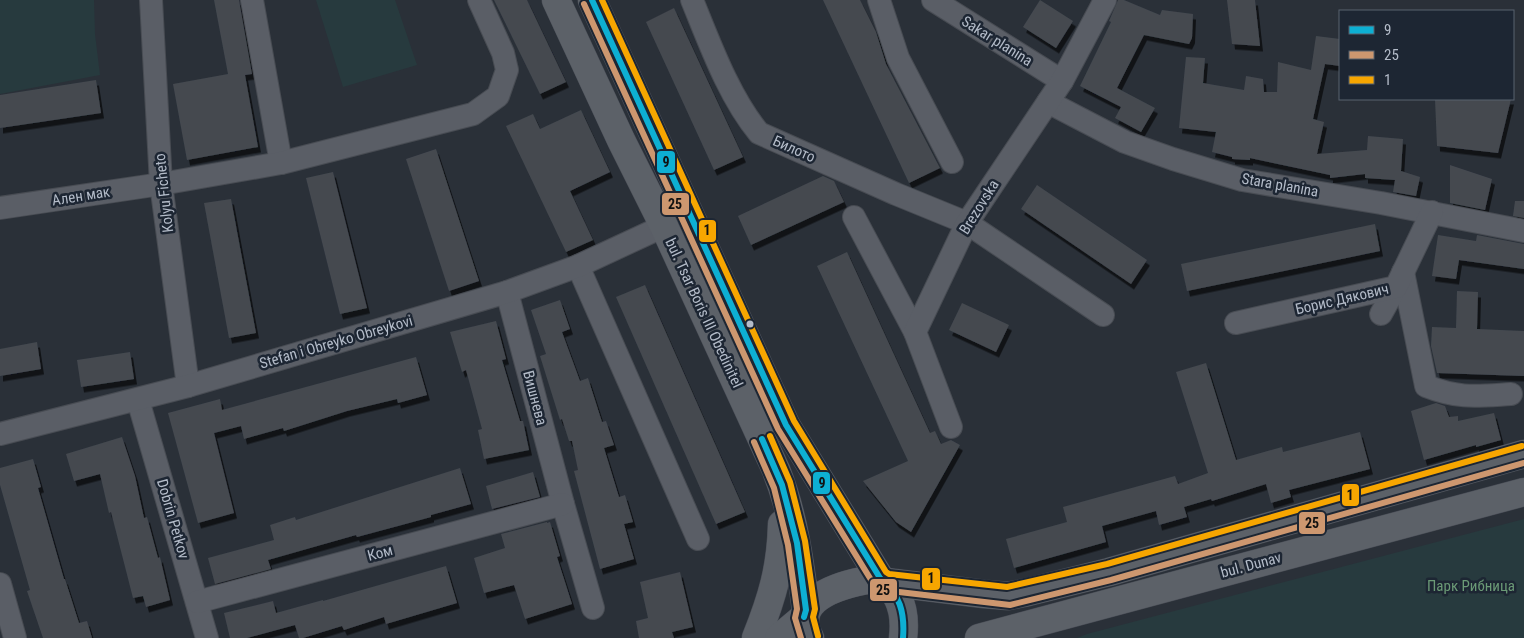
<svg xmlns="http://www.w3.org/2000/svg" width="1524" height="638" font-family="'Roboto Condensed',sans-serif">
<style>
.green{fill:#273a3e}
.building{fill:#444950;filter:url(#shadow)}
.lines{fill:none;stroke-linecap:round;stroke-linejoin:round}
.minor-casing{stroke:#484c53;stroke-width:24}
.major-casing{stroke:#484c55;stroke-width:29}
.minor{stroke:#5a5e66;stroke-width:22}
.major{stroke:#5c6168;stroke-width:28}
.bus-1-casing{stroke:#1d2633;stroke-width:10}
.bus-2-casing{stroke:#1d2633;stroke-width:10}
.bus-3-casing{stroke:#1d2633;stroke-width:10}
.bus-1{stroke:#0dafd3;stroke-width:6}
.bus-2{stroke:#cd976f;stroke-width:6}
.bus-3{stroke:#f7a600;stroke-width:6}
.bus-dot{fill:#b4bcc9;stroke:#1d2633;stroke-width:2}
.labels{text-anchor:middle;stroke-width:5;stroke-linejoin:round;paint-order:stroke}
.street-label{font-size:15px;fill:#b4bcc9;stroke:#1d2633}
.park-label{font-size:15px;fill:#6b9a76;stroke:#1d2633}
.line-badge{stroke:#1d2633;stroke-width:2}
.pale-badge-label{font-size:14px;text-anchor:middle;font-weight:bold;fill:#111}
</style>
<defs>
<filter id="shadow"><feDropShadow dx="3" dy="5.5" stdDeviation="0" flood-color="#0009"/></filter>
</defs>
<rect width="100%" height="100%" fill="#2a3038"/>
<g class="green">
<polygon points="0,0 94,0 95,34 100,75 0,94"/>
<polygon points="316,0 395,0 417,65 343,87"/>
<polygon points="1524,519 1524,638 1077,638 1087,634"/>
</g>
<g class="building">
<polygon points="214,0 239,0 252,74 245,75 258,147 187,160 173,84 228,74"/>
<polygon points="494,0 527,0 566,82 540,94"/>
<polygon points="823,0 860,0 876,32 886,64 940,168 909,183"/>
<polygon points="1040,0 1073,21 1056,48 1023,27"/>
<polygon points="1118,0 1124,0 1160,15 1162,10 1193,14 1192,38 1189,44 1144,35 1117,88 1155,108 1141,132 1115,118 1121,107 1080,86 1111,22 1109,21"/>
<polygon points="1227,0 1255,0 1260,46 1232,44"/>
<polygon points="674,8 743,157 714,170 646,22"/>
<polygon points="1316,36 1340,39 1340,66 1325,64 1313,119 1324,122 1317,154 1367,150 1368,136 1403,139 1401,171 1420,177 1416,196 1393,192 1395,180 1365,178 1365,174 1330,178 1330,175 1250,158 1250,160 1232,159 1232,157 1212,152 1216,132 1179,128 1186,57 1205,58 1203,83 1244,90 1246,76 1263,79 1264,92 1277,92 1278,62 1311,70"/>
<polygon points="96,80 101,113 0,128 0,95"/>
<polygon points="1435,99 1511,99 1498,153 1437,146"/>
<polygon points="581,110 610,172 570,191 593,240 566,252 506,126 533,114 540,129"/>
<polygon points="436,149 479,281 449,291 406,159"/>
<polygon points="1450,165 1492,179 1485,210 1450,203"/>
<polygon points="333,172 367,308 340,314 306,178"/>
<polygon points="823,176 834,181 844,202 751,245 738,216"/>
<polygon points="1037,185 1147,260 1131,284 1021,209"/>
<polygon points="231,199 256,333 229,338 204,203"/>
<polygon points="1515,201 1524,201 1524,218 1513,216"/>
<polygon points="1375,224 1380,251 1187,291 1181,264"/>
<polygon points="1438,235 1476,241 1477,235 1524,244 1524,269 1459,260 1456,279 1432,276"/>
<polygon points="847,252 930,433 935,431 941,444 951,440 960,445 911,532 896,522 863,481 908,461 817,266"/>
<polygon points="645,285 745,512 716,524 616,297"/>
<polygon points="1457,291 1478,292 1477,329 1524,331 1524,376 1437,373 1431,346 1432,327 1456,328"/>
<polygon points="560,300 570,329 562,332 580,381 588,378 602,422 606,421 614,445 604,448 619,497 625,495 633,522 624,524 634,559 600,569 574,471 578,470 572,441 569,441 562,419 560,420 540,356 546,354 531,310"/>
<polygon points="962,303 1009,325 996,352 949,330"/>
<polygon points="496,321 506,359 502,360 520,421 523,421 529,450 484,459 478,430 482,429 466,370 462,372 450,332"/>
<polygon points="37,342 41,369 0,376 0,349"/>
<polygon points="130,352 134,379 81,387 77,360"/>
<polygon points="416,357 427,395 398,403 397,399 347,411 284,431 283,428 244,439 241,426 214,433 234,513 198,523 168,413 220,399 222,410"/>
<polygon points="1206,363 1236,460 1282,447 1283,452 1360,432 1370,469 1289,490 1291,497 1271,503 1266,484 1212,501 1211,499 1184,507 1187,517 1159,525 1156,511 1102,526 1106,542 1014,568 1006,539 1067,522 1063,507 1175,476 1178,484 1208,473 1176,372"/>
<polygon points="1436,403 1445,406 1449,417 1458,416 1458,421 1494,413 1501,440 1476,447 1476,445 1424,460 1411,411"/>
<polygon points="122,437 135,476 144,518 147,517 158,558 160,557 170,600 146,607 143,596 133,598 111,512 109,513 100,474 74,481 66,454"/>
<polygon points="33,459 41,487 38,488 64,579 65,579 79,623 87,621 92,638 43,638 27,591 30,590 0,485 0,468"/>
<polygon points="460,468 471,504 431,515 431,517 398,526 357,537 356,535 268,560 271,569 215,584 208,558 274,540 270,525 295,517 296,520"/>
<polygon points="533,472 540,497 492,509 486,486"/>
<polygon points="547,522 547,523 550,522 560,556 557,557 572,604 525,619 514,585 484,593 474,558 505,548 501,534"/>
<polygon points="446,566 457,603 386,624 384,617 344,630 342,626 303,638 299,638 295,625 247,638 230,638 224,613 273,601 276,613 323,600 323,601"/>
<polygon points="680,572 693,627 672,632 674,638 639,638 636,621 648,618 640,582"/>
</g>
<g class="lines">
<defs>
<g id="minor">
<polyline points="151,0 161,184 188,386"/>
<polyline points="252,0 281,163"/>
<path d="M692,0C710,44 729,97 759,133L896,194L967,223L1103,315"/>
<polyline points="879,0 898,58 952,162"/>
<polyline points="933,0 1062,81"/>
<polyline points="1048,102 1125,142 1173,159 1242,180 1381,203 1524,231"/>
<polyline points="0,208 161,184 281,163 473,114 498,96 507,70 503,53 479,0"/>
<polyline points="854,217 915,332"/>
<polyline points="578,266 698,539"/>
<path d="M1403,272L1426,386C1459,399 1477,396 1511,394"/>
<polyline points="507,292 563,504 593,608"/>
<polyline points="1381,314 1396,287"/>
<polyline points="1236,323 1396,287 1432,212"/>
<polyline points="138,400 207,638"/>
<polyline points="951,427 915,332 967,223 1062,81 1105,0"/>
<polyline points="0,434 188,386 507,292 578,266 664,226"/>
<polyline points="0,584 15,638"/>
<polyline points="197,602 563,504"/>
</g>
<g id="major">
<path d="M556,0L621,140L664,226L776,470C794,515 800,562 806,610"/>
<polyline points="592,0 786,425 880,578"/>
<polyline points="886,582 984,594 1008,596 1028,592 1109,572 1524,454"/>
<path d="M756,638C772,598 781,568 782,524"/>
<polyline points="779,638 804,617"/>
<path d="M810,638C787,595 850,582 880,578C901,592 906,614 903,638"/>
<polyline points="979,638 1524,492"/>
</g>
</defs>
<use href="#minor" class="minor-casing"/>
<use href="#major" class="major-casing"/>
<use href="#minor" class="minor"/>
<use href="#major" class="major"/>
<defs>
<g id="bus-1">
<path d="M592,0L786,425L880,578C900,594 905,613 903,638"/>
<polyline points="762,439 782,485 797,543 806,610 804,617"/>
</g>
<g id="bus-2">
<polyline points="584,4 778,429 873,583 882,590 1010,605 1111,580 1524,463"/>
<polyline points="754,442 774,488 788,545 797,609 795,618 801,638"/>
</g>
<g id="bus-3">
<polyline points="602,0 794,421 886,572 889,574 1007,587 1107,564 1522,446"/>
<polyline points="770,436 790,482 805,541 815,609 813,617 818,636"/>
</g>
</defs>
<use href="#bus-1" class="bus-1-casing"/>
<use href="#bus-2" class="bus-2-casing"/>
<use href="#bus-3" class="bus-3-casing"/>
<use href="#bus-1" class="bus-1"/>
<use href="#bus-2" class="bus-2"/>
<use href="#bus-3" class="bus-3"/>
</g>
<circle class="bus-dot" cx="750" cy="324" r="4.5"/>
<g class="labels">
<g class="street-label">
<text transform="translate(997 41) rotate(32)" y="5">Sakar planina</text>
<text transform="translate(794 149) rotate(24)" y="5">Билото</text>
<text transform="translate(1280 185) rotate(10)" y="5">Stara planina</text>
<text transform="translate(164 193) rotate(-96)" y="5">Kolyu Ficheto</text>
<text transform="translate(81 196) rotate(-9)" y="5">Ален мак</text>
<text transform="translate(979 207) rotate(-58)" y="5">Brezovska</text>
<text transform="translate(1342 299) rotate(-13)" y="5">Борис Дякович</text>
<text transform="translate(704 313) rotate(65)" y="5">bul. Tsar Boris III Obedinitel</text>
<text transform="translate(336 342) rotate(-16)" y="5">Stefan i Obreyko Obreykovi</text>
<text transform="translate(535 398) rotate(75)" y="5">Вишнева</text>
<text transform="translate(173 519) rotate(74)" y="5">Dobrin Petkov</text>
<text transform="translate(380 553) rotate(-15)" y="5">Ком</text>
<text transform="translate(1251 565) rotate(-15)" y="5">bul. Dunav</text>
</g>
<g class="park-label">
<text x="1471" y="591">Парк Рибница</text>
</g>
</g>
<g class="line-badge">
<rect x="656" y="150" width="20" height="24" rx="5" fill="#0dafd3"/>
<rect x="661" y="192" width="29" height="24" rx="5" fill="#cd976f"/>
<rect x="698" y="219" width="19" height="24" rx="5" fill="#f7a600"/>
<rect x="812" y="471" width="19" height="24" rx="5" fill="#0dafd3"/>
<rect x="1341" y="483" width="19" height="24" rx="5" fill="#f7a600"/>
<rect x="1298" y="511" width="28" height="24" rx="5" fill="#cd976f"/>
<rect x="921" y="567" width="20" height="24" rx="5" fill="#f7a600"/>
<rect x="869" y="578" width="29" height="24" rx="5" fill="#cd976f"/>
</g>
<g class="pale-badge-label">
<text x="666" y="167">9</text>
<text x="675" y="209">25</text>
<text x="707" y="235">1</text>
<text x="822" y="488">9</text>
<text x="1350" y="500">1</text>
<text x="1312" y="528">25</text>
<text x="931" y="583">1</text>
<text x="883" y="595">25</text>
</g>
<rect x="1339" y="10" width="175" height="90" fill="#1d2633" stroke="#59626f"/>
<rect x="1349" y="26" width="25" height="8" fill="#0dafd3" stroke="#59626f"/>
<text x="1384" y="35" font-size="15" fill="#b4bcc9">9</text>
<rect x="1349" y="51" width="25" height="8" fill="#cd976f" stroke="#59626f"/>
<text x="1384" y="60" font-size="15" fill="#b4bcc9">25</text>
<rect x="1349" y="76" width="25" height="8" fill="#f7a600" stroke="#59626f"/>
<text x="1384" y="85" font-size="15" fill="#b4bcc9">1</text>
</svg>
